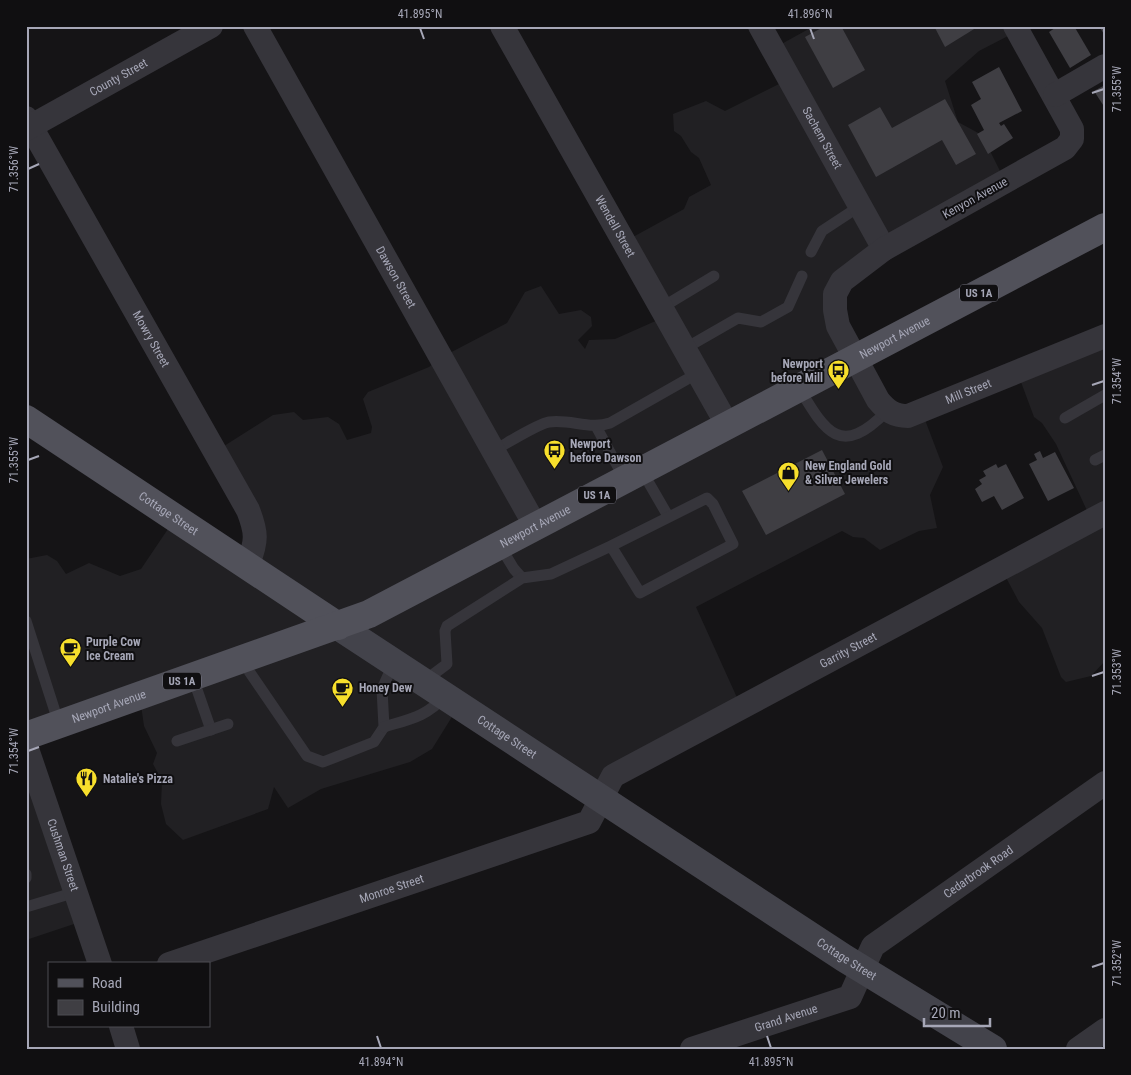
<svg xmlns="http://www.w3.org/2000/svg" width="1131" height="1075" font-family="'Roboto Condensed',sans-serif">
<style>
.built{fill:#212023}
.building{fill:#3f3e43}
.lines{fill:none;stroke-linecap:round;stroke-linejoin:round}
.lane{stroke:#36353b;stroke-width:11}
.street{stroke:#36353b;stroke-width:24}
.secondary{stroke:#43434b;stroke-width:28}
.primary{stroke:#51515a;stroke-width:28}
.ticks{fill:none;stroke:#a6a7b7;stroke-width:2}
.labels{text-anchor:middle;stroke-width:4;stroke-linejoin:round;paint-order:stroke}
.shield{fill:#100f11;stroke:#797985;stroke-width:1}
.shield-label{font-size:11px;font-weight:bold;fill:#a6a7b7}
.street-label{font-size:12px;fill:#a6a7b7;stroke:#100f11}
.poi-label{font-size:12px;font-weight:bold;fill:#a6a7b7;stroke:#100f11;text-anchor:start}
.neatline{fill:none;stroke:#a6a7b7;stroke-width:2}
.ticks-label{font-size:12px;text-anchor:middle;fill:#a6a7b7}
</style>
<rect width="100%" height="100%" fill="#151416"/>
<g class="built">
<polygon points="814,26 1007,26 1008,36 979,51 945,81 958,122 982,135 1005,181 854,271 839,317 894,413 922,412 943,467 930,495 937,528 919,531 880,550 864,538 853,537 842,531 696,607 739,702 592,791 455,712 432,749 410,762 321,789 288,808 274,787 268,809 183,840 166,824 161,804 162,781 153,764 157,753 144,726 140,698 26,737 26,559 47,555 57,561 66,574 89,563 120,576 141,569 170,526 239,570 254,544 213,453 273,415 294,412 303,420 328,417 339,424 347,440 371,433 372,427 363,399 368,392 429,367 442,357 507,323 525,292 541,286 559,314 581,310 591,317 592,326 578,340 585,349 589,340 615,339 660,319 622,243 684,209 689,197 711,185 699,158 691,152 681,136 674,131 673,114 706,101 725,111 779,84 767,52"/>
<polygon points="1105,338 1105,661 1091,676 1066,682 1061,677 1042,628 1019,602 1002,570 1090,517 1056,444 1042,423 1034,417 1018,374"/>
<polygon points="26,748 77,923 26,940"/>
</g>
<g class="building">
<polygon points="825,26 841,26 865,70 833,88 805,37"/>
<polygon points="934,26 979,26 945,47"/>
<polygon points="1058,26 1074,26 1091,55 1070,68 1049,32"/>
<polygon points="1099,26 1105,26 1105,36"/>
<polygon points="999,67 1022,111 999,123 1001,126 1004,124 1013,138 988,154 977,134 984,130 971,105 981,99 972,82"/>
<polygon points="1105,85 1105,108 1094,91"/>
<polygon points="945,99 976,154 956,165 942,140 876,177 848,125 880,107 892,128"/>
<polygon points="822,450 845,494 766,535 742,491"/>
<polygon points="1040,451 1043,458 1055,452 1074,488 1048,501 1029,464 1037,460 1034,454"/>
<polygon points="996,464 998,468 1006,464 1024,498 1002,510 994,496 982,502 975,489 982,484 979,480 986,476 983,471"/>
</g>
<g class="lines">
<g class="lane">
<polyline points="811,252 822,231 860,206"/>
<polyline points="661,308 714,276"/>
<polyline points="684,349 738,318 761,322 788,307 802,276"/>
<path d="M799,388C826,433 841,458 887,411"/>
<polyline points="1065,418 1105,395"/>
<polyline points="597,428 625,480"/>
<path d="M493,451C506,444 537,424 549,422C571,419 590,430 610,423L698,373"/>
<polyline points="1095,460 1105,455"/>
<polyline points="642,471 668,516"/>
<polyline points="500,546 514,569 522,578"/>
<polyline points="26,621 59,724"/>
<polyline points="242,661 307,756 323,762 374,742 384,727 382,689 394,662"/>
<polyline points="193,678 211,730"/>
<polyline points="423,682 447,664 445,631 447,626 522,578 551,574 611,546 640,593 733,544 713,504 707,498 611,546"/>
<path d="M384,727C410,719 426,717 445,696"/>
<polyline points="177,741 228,724"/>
<polyline points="26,874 26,878"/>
<polyline points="26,907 76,892"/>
</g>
<g class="street">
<path id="s1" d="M255,26L536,527"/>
<path id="s2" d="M502,26L728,426"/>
<path id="s3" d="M760,26L884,249"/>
<path id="s4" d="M1015,26L1072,129V139L1065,148L884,249L842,281L835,294V310L838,326L878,400C887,411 894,416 908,416L1105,336"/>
<polyline points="1055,95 1105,66"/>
<path id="s5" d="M26,118L248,510C257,533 257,541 248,564"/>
<path id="s6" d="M26,129L211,26"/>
<path id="s7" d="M26,746L100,964"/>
<path id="s8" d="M169,964L589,822L613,776L1105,513"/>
<polyline points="121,1026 128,1049"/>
<path id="s9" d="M692,1049L850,997L873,946L1105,783"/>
<polyline points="1078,1049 1105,1030"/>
</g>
<path class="secondary" id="s10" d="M338,626L844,958L993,1049"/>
<g class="primary">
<path id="s11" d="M26,419L338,626"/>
<path id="s12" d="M26,736L369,614L1105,227"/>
</g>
</g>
<path class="ticks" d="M420,28L424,39M810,28L814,39M1092,93L1104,89M28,169L39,164M1092,385L1104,381M28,460L39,456M1092,676L1104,672M28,751L39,747M1092,967L1104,963M377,1036L381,1048M767,1036L771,1048"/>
<defs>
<symbol id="bus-pin" viewBox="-11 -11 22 30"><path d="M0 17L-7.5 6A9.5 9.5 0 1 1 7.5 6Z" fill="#f7df2c" stroke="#100f11"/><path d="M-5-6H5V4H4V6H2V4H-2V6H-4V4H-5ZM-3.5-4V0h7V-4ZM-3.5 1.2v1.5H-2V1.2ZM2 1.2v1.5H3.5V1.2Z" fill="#111"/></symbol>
<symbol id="shop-pin" viewBox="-11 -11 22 30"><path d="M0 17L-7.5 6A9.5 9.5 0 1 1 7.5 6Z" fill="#f7df2c" stroke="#100f11"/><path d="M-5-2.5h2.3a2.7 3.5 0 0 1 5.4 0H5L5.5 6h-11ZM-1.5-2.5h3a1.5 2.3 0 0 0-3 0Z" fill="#111"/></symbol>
<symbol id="cafe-pin" viewBox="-11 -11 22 30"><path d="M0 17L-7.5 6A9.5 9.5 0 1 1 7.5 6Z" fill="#f7df2c" stroke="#100f11"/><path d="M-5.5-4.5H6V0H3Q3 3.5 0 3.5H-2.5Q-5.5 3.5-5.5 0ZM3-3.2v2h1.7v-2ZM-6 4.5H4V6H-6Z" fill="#111"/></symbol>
<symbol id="restaurant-pin" viewBox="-11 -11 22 30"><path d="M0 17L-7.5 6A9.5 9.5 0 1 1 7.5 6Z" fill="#f7df2c" stroke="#100f11"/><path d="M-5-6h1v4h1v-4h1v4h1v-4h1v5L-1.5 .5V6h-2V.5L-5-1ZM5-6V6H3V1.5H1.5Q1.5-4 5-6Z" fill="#111"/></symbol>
</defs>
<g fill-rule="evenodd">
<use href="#bus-pin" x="826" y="358" width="25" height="34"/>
<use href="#bus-pin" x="542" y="438" width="25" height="34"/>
<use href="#shop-pin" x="776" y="460" width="25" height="34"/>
<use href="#cafe-pin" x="58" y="636" width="25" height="34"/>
<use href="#cafe-pin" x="330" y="676" width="25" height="34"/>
<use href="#restaurant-pin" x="74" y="766" width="25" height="34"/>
</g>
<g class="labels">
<g class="shield">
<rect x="960" y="284.5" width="38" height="17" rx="4"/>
<rect x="578" y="486.5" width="38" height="17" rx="4"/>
<rect x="163" y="672.5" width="38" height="17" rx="4"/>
</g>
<g class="shield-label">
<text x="979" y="297">US 1A</text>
<text x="597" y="499">US 1A</text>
<text x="182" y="685">US 1A</text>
</g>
<g class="street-label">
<text dy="4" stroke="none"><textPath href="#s6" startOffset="106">County Street</textPath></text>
<text dy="4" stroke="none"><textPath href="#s3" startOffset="128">Sachem Street</textPath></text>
<text transform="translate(975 198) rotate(-29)" y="4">Kenyon Avenue</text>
<text dy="4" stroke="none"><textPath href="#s2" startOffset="230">Wendell Street</textPath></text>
<text dy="4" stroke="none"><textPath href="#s1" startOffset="288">Dawson Street</textPath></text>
<text dy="4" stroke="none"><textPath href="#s12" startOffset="958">Newport Avenue</textPath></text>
<text dy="4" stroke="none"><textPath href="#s5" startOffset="254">Mowry Street</textPath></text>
<text dy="4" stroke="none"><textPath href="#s4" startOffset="631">Mill Street</textPath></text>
<text dy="4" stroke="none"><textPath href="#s11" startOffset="171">Cottage Street</textPath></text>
<text dy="4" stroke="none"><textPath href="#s12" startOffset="552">Newport Avenue</textPath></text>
<text dy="4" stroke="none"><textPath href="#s8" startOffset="762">Garrity Street</textPath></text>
<text dy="4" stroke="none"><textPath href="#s12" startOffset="88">Newport Avenue</textPath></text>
<text dy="4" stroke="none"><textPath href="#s10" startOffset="202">Cottage Street</textPath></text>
<text dy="4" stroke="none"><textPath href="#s7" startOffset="115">Cushman Street</textPath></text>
<text dy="4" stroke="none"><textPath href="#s9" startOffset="351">Cedarbrook Road</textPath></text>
<text dy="4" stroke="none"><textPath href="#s8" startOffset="235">Monroe Street</textPath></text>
<text dy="4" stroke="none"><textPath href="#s10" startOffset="608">Cottage Street</textPath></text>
<text dy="4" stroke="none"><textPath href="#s9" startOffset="99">Grand Avenue</textPath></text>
</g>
<g class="poi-label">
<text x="823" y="368" text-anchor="end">Newport<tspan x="823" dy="14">before Mill</tspan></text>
<text x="570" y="448">Newport<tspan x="570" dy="14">before Dawson</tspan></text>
<text x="805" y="470">New England Gold<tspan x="805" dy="14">&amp; Silver Jewelers</tspan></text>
<text x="86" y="646">Purple Cow<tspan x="86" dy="14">Ice Cream</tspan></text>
<text x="359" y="692">Honey Dew</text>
<text x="103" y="783">Natalie's Pizza</text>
</g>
</g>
<rect width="1131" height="1075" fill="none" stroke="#100f11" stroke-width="55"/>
<rect x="48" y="962" width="162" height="65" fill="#100f11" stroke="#4c4c53"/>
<rect x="58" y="979" width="25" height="8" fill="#51515a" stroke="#4c4c53"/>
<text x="92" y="988" font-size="15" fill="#a6a7b7">Road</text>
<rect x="58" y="1000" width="25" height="15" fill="#3f3e43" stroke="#4c4c53"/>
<text x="92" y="1012" font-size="15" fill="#a6a7b7">Building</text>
<path d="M924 1018v8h66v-8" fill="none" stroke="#a6a7b7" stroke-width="2.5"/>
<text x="931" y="1018" font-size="15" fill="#a6a7b7" stroke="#100f11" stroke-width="4" paint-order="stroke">20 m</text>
<rect x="28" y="28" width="1076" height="1020" class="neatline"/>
<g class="ticks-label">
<text x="420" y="18">41.895°N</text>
<text x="810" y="18">41.896°N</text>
<text transform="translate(1117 89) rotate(-90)" y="4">71.355°W</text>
<text transform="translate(14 169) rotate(-90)" y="4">71.356°W</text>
<text transform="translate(1117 381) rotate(-90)" y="4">71.354°W</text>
<text transform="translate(14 460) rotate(-90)" y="4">71.355°W</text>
<text transform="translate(1117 672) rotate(-90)" y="4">71.353°W</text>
<text transform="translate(14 751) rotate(-90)" y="4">71.354°W</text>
<text transform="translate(1117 963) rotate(-90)" y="4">71.352°W</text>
<text x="381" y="1066">41.894°N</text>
<text x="771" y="1066">41.895°N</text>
</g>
</svg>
